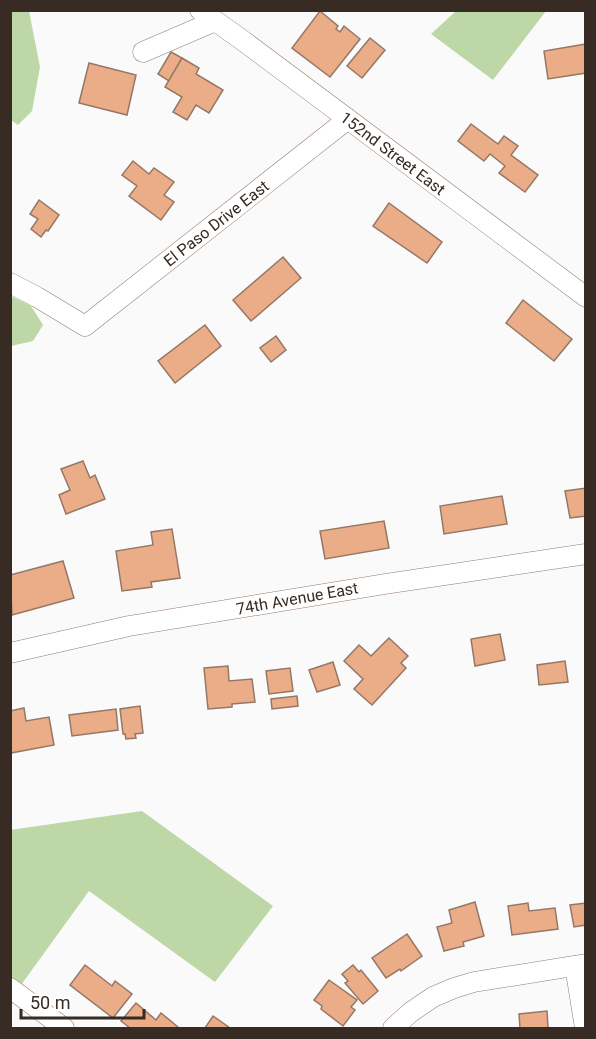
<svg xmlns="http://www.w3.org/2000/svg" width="596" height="1039" font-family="Roboto,sans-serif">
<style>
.green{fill:#bdd8a6}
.building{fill:#ebad88;stroke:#957766;stroke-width:1.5}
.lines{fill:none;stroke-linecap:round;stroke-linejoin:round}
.minor-casing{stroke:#987a69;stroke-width:21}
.minor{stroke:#fff;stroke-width:20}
.labels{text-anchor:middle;stroke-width:4.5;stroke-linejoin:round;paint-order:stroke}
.street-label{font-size:16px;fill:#372b23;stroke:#fff}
</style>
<rect width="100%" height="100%" fill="#fafafa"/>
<g class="green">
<polygon points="11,10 29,11 40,67 32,111 18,125 11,120"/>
<polygon points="457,10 546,10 546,11 493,80 431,34"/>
<polygon points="13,297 31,306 43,325 33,341 11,346 11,298"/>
<polygon points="142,811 273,906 215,982 89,891 21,985 11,978 10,830"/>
</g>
<g class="building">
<polygon points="320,11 338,26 336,29 340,32 344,26 360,39 330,77 292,48"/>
<polygon points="370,38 385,50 362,78 347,66"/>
<polygon points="586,44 586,73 548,79 544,51"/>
<polygon points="171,52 182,58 169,81 158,74"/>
<polygon points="182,58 199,68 196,74 223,90 209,113 196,105 187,120 173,112 182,97 165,87"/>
<polygon points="89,63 136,75 127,115 79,103"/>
<polygon points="471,124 498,144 504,136 518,146 511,155 538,175 525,192 499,173 505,166 490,154 484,161 458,141"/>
<polygon points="133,161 149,174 154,168 174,182 164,195 174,202 161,220 129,196 137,186 122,175"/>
<polygon points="39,200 59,215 48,231 46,230 41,237 31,229 38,219 30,214"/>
<polygon points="389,203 442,242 427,263 373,226"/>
<polygon points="283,257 301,278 251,321 233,300"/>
<polygon points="523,300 572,339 554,361 506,323"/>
<polygon points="205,325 221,346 175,383 158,361"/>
<polygon points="276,336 286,350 271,362 260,348"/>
<polygon points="83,461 90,478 95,475 105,499 66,514 59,495 70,490 61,469"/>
<polygon points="586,488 586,516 570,518 565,491"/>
<polygon points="502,496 507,524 444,534 440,506"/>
<polygon points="384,521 389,548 325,559 320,531"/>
<polygon points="172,529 180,578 151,582 152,587 122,591 116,551 153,545 151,532"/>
<polygon points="63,561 74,598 12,615 10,575"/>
<polygon points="500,634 505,660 475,666 471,639"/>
<polygon points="389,638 408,656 401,663 406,668 372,705 354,689 363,679 344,661 359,645 371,656"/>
<polygon points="565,661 568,682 539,685 537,665"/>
<polygon points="333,662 340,685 317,692 309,670"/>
<polygon points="228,666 229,681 252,679 255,702 232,704 232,707 208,709 204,668"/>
<polygon points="290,668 293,691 269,694 266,671"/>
<polygon points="297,696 298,706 272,709 271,699"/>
<polygon points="140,706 143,733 135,734 136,738 126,739 125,734 123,734 120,709"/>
<polygon points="24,708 26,721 49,717 54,745 11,753 10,711"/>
<polygon points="116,709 118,730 72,736 69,715"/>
<polygon points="475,902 484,936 463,942 464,946 444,951 437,927 452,923 449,910"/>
<polygon points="528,903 529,911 555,908 558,929 512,935 508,906"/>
<polygon points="586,903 586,925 574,927 570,905"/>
<polygon points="407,934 422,956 401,971 400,969 386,978 372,958"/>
<polygon points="85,965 112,986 115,981 132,994 113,1018 70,985"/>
<polygon points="353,965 359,972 361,970 378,991 363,1004 345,983 348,981 342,974"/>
<polygon points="329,980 357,1000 351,1007 355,1010 343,1026 321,1009 322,1006 314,1000"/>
<polygon points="136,1003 156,1020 161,1013 178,1027 176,1028 130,1028 121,1021"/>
<polygon points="547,1011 548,1028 520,1028 519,1014"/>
<polygon points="213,1016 230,1028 205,1028"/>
</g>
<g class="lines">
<defs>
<g id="minor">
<polyline points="200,10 242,40 586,297"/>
<polyline points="143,52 215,21"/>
<polyline points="10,283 37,297 85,326 348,119"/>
<polyline points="10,653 129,626 385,584 586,554"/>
<polyline points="575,966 585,1028"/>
<polyline points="10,988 64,1028"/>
<polyline points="393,1028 411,1012 433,997 454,988 474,982 586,964"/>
</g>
</defs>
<use href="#minor" class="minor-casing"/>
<use href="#minor" class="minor"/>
</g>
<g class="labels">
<g class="street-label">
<text transform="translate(393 153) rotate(37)" y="6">152nd Street East</text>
<text transform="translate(216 223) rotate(-38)" y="6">El Paso Drive East</text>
<text transform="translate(297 598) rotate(-10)" y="6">74th Avenue East</text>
</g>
</g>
<rect width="596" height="1039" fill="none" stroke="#372b23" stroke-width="24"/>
<path d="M21 1009v9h123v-9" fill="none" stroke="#372b23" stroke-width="3"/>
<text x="30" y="1009" font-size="18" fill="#372b23" stroke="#ffffff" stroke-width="4.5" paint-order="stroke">50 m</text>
</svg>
